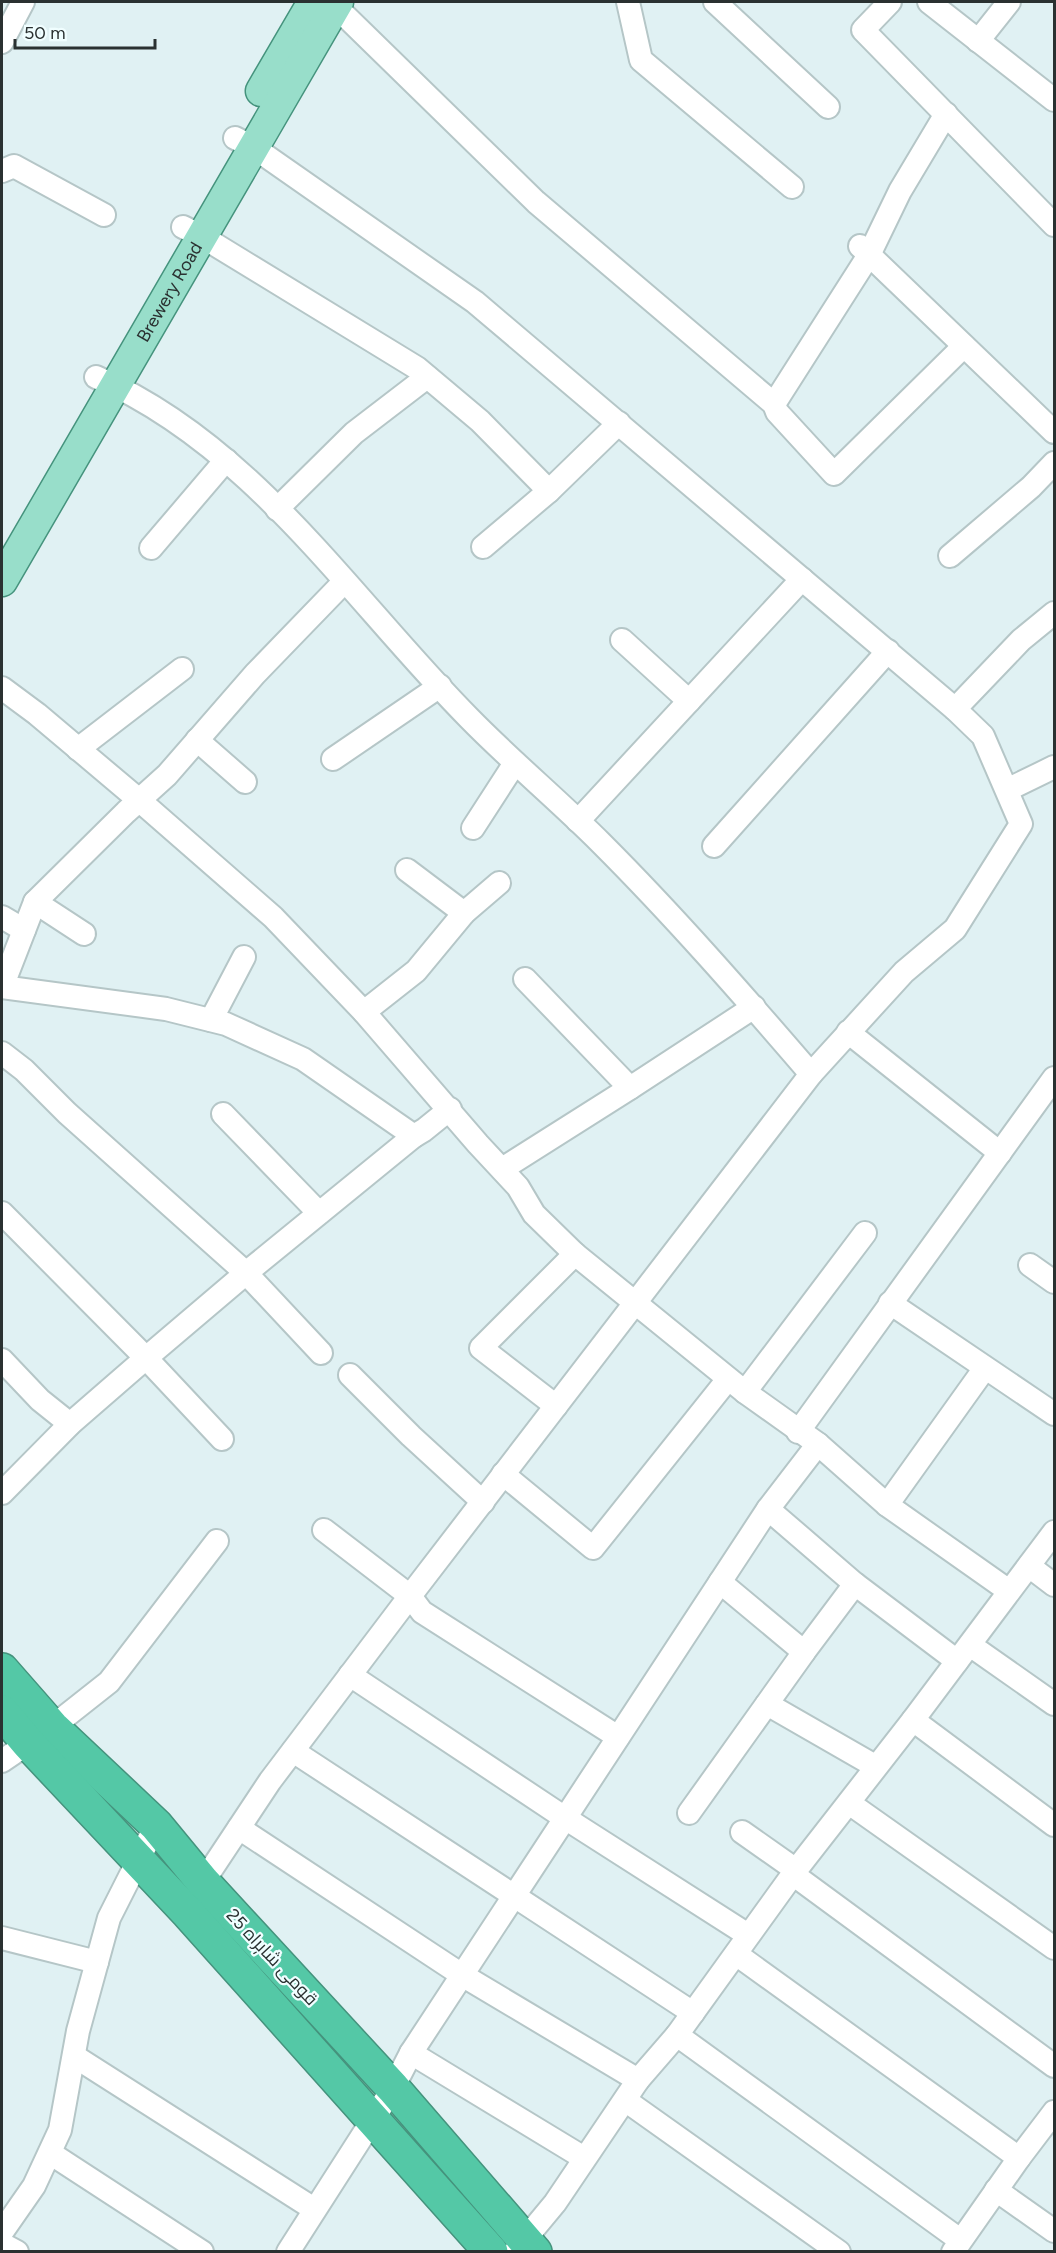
<svg xmlns="http://www.w3.org/2000/svg" width="1056" height="2253" font-family="Figtree,Cairo,sans-serif">
<style>
.lines{fill:none;stroke-linecap:round;stroke-linejoin:round}
.minor-casing{stroke:#b5c6c7;stroke-width:26}
.major-casing{stroke:#45937d;stroke-width:33}
.highway-casing{stroke:#45937d;stroke-width:36}
.minor{stroke:#fff;stroke-width:22}
.major{stroke:#98deca;stroke-width:30}
.highway{stroke:#54c8a6;stroke-width:33}
.labels{text-anchor:middle;stroke-width:4.5;stroke-linejoin:round;paint-order:stroke}
.street-label{font-size:18px;fill:#2a3131;stroke:#f0feff}
</style>
<rect width="100%" height="100%" fill="#e0f1f3"/>
<g class="lines">
<defs>
<g id="minor">
<polyline points="331,2 536,202 774,404 777,412 834,474 964,346"/>
<polyline points="628,2 641,60 792,187"/>
<polyline points="715,2 828,107"/>
<polyline points="890,2 863,30 1054,225"/>
<polyline points="929,2 1054,100"/>
<polyline points="978,41 1009,2"/>
<polyline points="2,42 23,2"/>
<polyline points="2,171 14,166 104,215"/>
<polyline points="183,227 201,236 417,368 480,421 549,491"/>
<polyline points="860,246 1054,432"/>
<path d="M96,377C253,445 352,600 469,718C511,761 558,800 601,843C674,916 743,995 811,1074"/>
<polyline points="774,404 869,255 900,191 946,114"/>
<polyline points="277,509 354,433 427,377"/>
<polyline points="483,547 549,491 619,423"/>
<polyline points="151,548 226,460"/>
<polyline points="950,556 1031,487 1054,463"/>
<polyline points="622,640 689,701"/>
<polyline points="2,688 37,714 139,800 273,917 364,1012 478,1144 518,1187 534,1214 575,1254 745,1392 818,1444 887,1505 1009,1591"/>
<polyline points="955,709 1021,640 1054,613"/>
<polyline points="197,740 245,782"/>
<polyline points="78,749 182,669"/>
<polyline points="333,759 440,686"/>
<polyline points="1007,790 1054,767"/>
<polyline points="578,821 802,579"/>
<polyline points="473,828 515,763"/>
<polyline points="714,846 888,651"/>
<polyline points="407,870 464,913"/>
<polyline points="35,902 84,934"/>
<polyline points="2,917 24,930"/>
<polyline points="525,979 630,1088"/>
<polyline points="2,987 35,902 126,812 167,775 255,674 344,582"/>
<polyline points="2,987 166,1009 226,1024 303,1059 414,1136"/>
<polyline points="364,1012 416,971 464,913 499,883"/>
<polyline points="211,1020 244,957"/>
<polyline points="848,1032 1000,1153"/>
<polyline points="2,1053 24,1070 67,1113 246,1273 321,1353"/>
<polyline points="223,1114 319,1213"/>
<polyline points="502,1169 630,1088 754,1007"/>
<polyline points="2,1213 146,1358 222,1439"/>
<polyline points="1030,1265 1054,1282"/>
<polyline points="890,1303 1054,1414"/>
<polyline points="2,1360 40,1400 70,1424"/>
<polyline points="350,1375 411,1436 483,1502"/>
<polyline points="745,1392 865,1233"/>
<polyline points="556,1406 481,1348 575,1254"/>
<polyline points="798,1432 1054,1078"/>
<polyline points="503,1474 593,1548 728,1379"/>
<polyline points="2,1493 70,1424 146,1358 246,1273 414,1136 424,1130 450,1109"/>
<polyline points="887,1505 985,1368"/>
<polyline points="768,1509 855,1584 957,1661"/>
<polyline points="324,1530 410,1596 422,1612 618,1737"/>
<polyline points="1029,1566 1054,1585"/>
<polyline points="720,1582 804,1652 855,1584"/>
<polyline points="970,1645 1054,1704"/>
<polyline points="350,1675 565,1818 748,1935"/>
<polyline points="767,1704 875,1766"/>
<polyline points="913,1720 1054,1825"/>
<polyline points="293,1751 693,2013"/>
<polyline points="2,1761 52,1727 109,1682 217,1541"/>
<polyline points="849,1803 1054,1948"/>
<polyline points="689,1813 804,1652"/>
<polyline points="239,1828 462,1975 638,2080"/>
<polyline points="742,1832 796,1870"/>
<polyline points="794,1875 1054,2066"/>
<polyline points="203,1882 270,1781 410,1596 811,1074 904,972 955,929 1021,824 983,736 955,709 475,302 253,147 235,138"/>
<polyline points="2,1938 97,1962"/>
<polyline points="736,1954 1019,2158"/>
<polyline points="677,2035 960,2240"/>
<polyline points="411,2053 584,2158"/>
<polyline points="74,2056 314,2209"/>
<polyline points="625,2100 839,2252"/>
<polyline points="50,2153 202,2252"/>
<polyline points="996,2190 1054,2231"/>
<polyline points="2,2232 34,2186 60,2130 78,2031 109,1918 156,1825"/>
<polyline points="2,2244 17,2252"/>
<polyline points="516,2250 555,2203 638,2080 677,2035 796,1870 913,1720 1054,1532"/>
<polyline points="288,2252 393,2088 411,2053 768,1509 818,1444"/>
<polyline points="953,2252 1019,2158 1054,2112"/>
</g>
<g id="major">
<polyline points="261,91 313,2"/>
<path id="s1" d="M2,581L338,2"/>
</g>
<g id="highway">
<polyline points="2,1670 52,1727 156,1825 203,1882 393,2088 535,2252"/>
<polyline points="2,1712 28,1743 188,1913 491,2252"/>
</g>
</defs>
<use href="#minor" class="minor-casing"/>
<use href="#major" class="major-casing"/>
<use href="#highway" class="highway-casing"/>
<use href="#minor" class="minor"/>
<use href="#major" class="major"/>
<use href="#highway" class="highway"/>
</g>
<g class="labels">
<g class="street-label">
<text dy="6" stroke="none"><textPath href="#s1" startOffset="334">Brewery Road</textPath></text>
<text transform="translate(272 1957) rotate(47)" y="6">قومی شاہراہ 25</text>
</g>
</g>
<rect width="1056" height="2253" fill="none" stroke="#2a3131" stroke-width="6"/>
<path d="M15 39v9h140v-9" fill="none" stroke="#2a3131" stroke-width="3"/>
<text x="24" y="39" font-size="18" fill="#2a3131" stroke="#f0feff" stroke-width="4.5" paint-order="stroke">50 m</text>
</svg>
